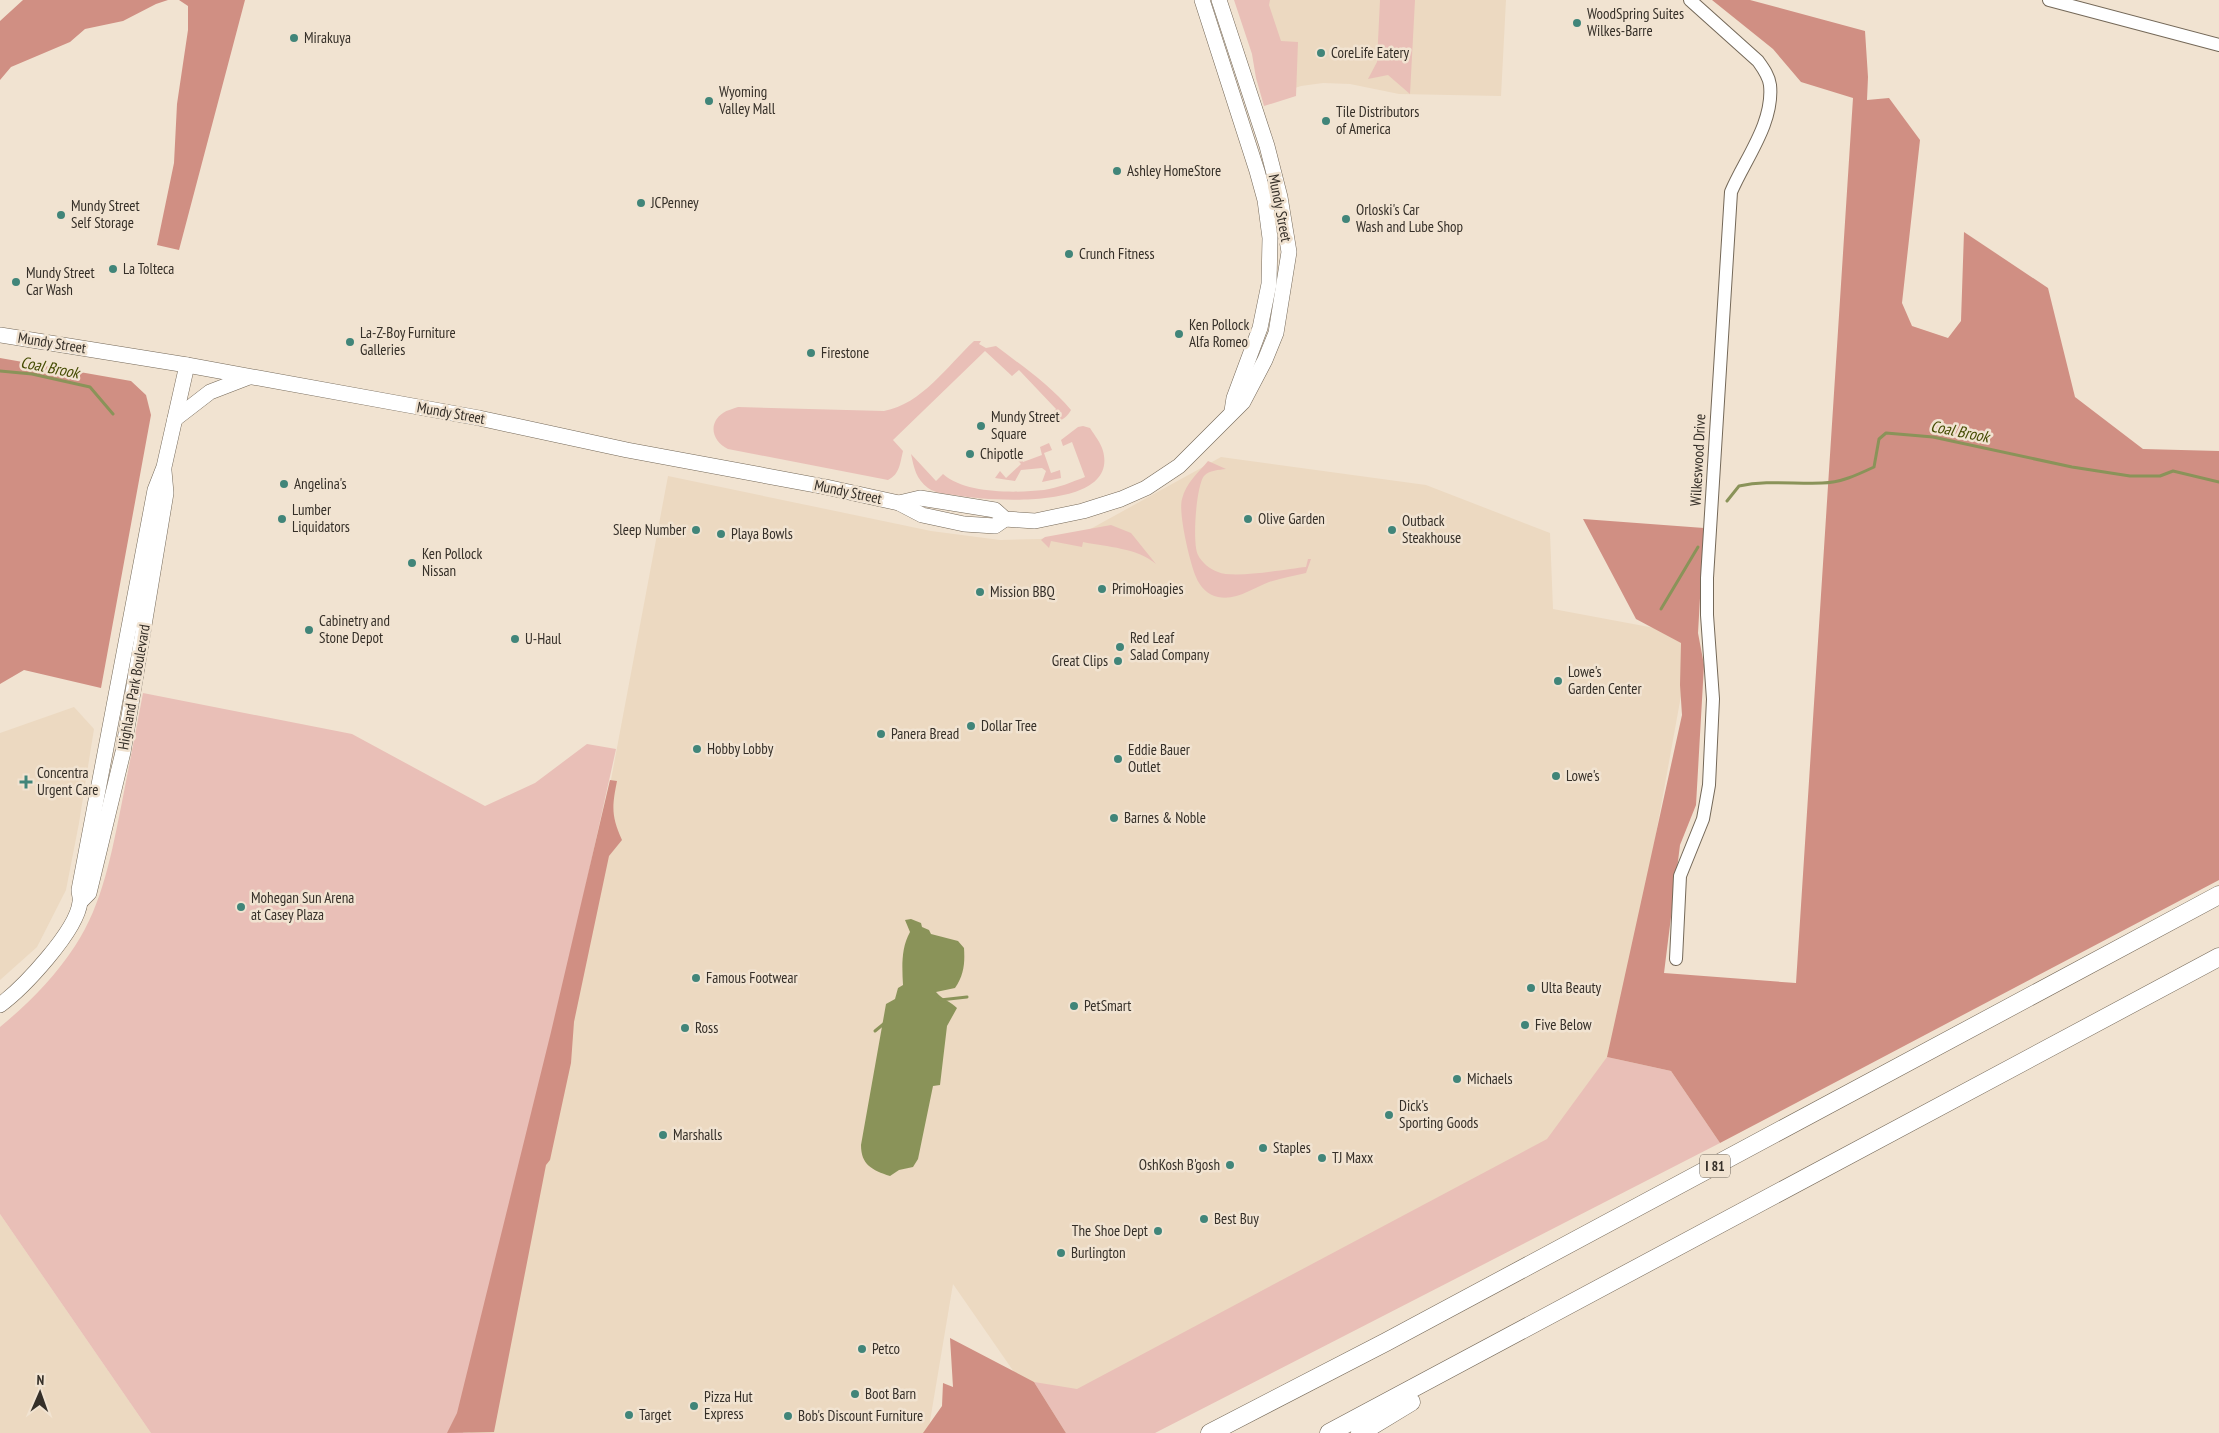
<svg xmlns="http://www.w3.org/2000/svg" width="2219" height="1433" font-family="'PT Sans Narrow',sans-serif">
<style>
.built{fill:#ecd9c1}
.green{fill:#e9bfb7}
.forest{fill:#d08f83}
.water{fill:#8a9359}
.lines{fill:none;stroke-linecap:round;stroke-linejoin:round}
.stream{stroke:#8a9359;stroke-width:3}
.minor-casing{stroke:#746858;stroke-width:14}
.major-casing{stroke:#746858;stroke-width:16}
.highway-casing{stroke:#746858;stroke-width:19}
.minor{stroke:#fff;stroke-width:12}
.major{stroke:#fff;stroke-width:15}
.highway{stroke:#fff;stroke-width:18}
.poi-dot{fill:#418579;stroke:#f1e3d1;stroke-width:2}
.labels{text-anchor:middle;stroke-width:5;stroke-linejoin:round;paint-order:stroke}
.shield{fill:#f1e3d1;stroke:#6d655b;stroke-width:1}
.shield-label{font-size:14px;font-weight:bold;fill:#352f28}
.poi-label{font-size:15px;fill:#352f28;stroke:#f1e3d1;text-anchor:start}
.street-label{font-size:15px;fill:#352f28;stroke:#f1e3d1}
.water-label{font-size:16px;font-style:italic;fill:#454c03;stroke:#f1e3d1}
</style>
<rect width="100%" height="100%" fill="#f1e3d1"/>
<g class="built">
<polygon points="1238,0 1506,0 1501,96 1399,94 1350,84 1323,83 1301,86 1268,97"/>
<polygon points="1221,457 1426,485 1550,533 1553,609 1692,635 1615,1060 1550,1141 1080,1392 1053,1393 1014,1372 953,1284 928,1433 470,1433 607,801 668,476 931,531 1000,540 1040,539 1085,532"/>
<polygon points="74,707 94,729 79,823 66,890 37,947 0,980 0,733"/>
<polygon points="0,1214 151,1433 0,1433"/>
</g>
<g class="green">
<polygon points="1234,0 1270,0 1269,5 1281,41 1298,42 1296,96 1264,106 1256,78 1252,54"/>
<polygon points="1380,0 1415,0 1410,94 1388,75 1368,79 1377,62"/>
<path d="M974,341H981L979,344L986,348L996,346C1022,366 1050,385 1071,410C1068,416 1060,423 1053,421L1050,416L1056,409L1019,370L1012,376L985,351L893,440L903,451C900,463 900,474 888,480L728,449C713,442 707,424 723,413C727,410 733,409 738,407L884,411C922,404 947,366 974,341Z"/>
<path d="M1083,426L1090,428C1095,436 1101,443 1103,451C1119,510 991,501 960,496C950,494 936,494 928,488C916,479 914,468 911,454L936,481L943,474C965,494 1016,493 1044,490C1058,488 1072,482 1085,477L1072,442L1063,446L1061,440L1078,427Z"/>
<polygon points="1049,443 1052,450 1044,453 1051,473 1060,470 1061,478 1042,482 1046,471 1042,468 1021,470 1015,481 995,478 1000,471 1006,478 1021,464 1015,457 1019,453 1023,462 1042,455 1040,447"/>
<path d="M1208,461L1226,469C1219,470 1209,470 1204,476C1196,486 1192,544 1198,555C1202,563 1210,569 1218,572C1234,579 1286,569 1306,567L1308,559H1311L1306,573C1294,576 1281,578 1269,582C1253,588 1236,601 1218,597C1208,595 1200,587 1196,577C1190,563 1178,513 1182,499C1186,483 1198,473 1208,461Z"/>
<path d="M1111,525L1131,533L1156,564C1138,548 1107,547 1083,542L1082,547L1051,541L1049,548L1041,540L1045,537Z"/>
<path d="M143,693L352,734L485,806L535,783L587,744L616,749L476,1382L463,1433H151L0,1214V1027C29,1003 54,978 75,946C103,904 112,851 122,802C129,766 136,730 143,693Z"/>
<polygon points="1607,1057 1671,1071 1720,1143 1155,1433 1066,1433 1034,1382 1077,1389 1547,1139"/>
</g>
<g class="forest">
<polygon points="23,0 245,0 179,250 157,245 174,163 177,104 188,30 188,6 179,0 168,0 156,4 123,21 85,29 70,42 11,67 0,80 0,21"/>
<polygon points="1712,0 1750,0 1865,31 1868,77 1867,100 1889,98 1920,140 1902,303 1912,326 1948,338 1961,321 1964,232 2048,288 2075,397 2143,449 2219,451 2219,880 1720,1143 1671,1071 1607,1057 1682,715 1680,685 1681,643 1636,619 1583,519 1704,528 1698,633 1704,665 1696,805 1680,845 1664,973 1796,983 1853,98 1801,82 1773,49"/>
<polygon points="0,358 131,381 146,395 151,415 101,688 24,670 0,684"/>
<path d="M610,780L617,781C612,806 611,816 622,840L609,856L574,1022L571,1063L550,1160L546,1165L494,1432L447,1433L457,1413L551,1032Z"/>
<polygon points="950,1338 1034,1382 1066,1433 923,1433 942,1406 943,1383 953,1387"/>
</g>
<path class="water" d="M911,919L921,923L922,927L929,930L931,934L958,941L964,948C965,963 964,975 955,988L936,992C943,1000 950,1001 957,1008L947,1026L940,1085L933,1086L918,1159L913,1167L899,1170L890,1176C872,1170 861,1165 861,1145L886,1004L895,999L898,988L903,985C902,967 901,948 910,932L905,920Z"/>
<g class="lines">
<g class="stream">
<polyline points="0,371 32,374 90,387 113,414"/>
<path d="M1727,501L1739,486C1767,480 1793,484 1822,483C1840,483 1857,475 1874,467L1879,439L1886,433L1933,437L2072,467L2130,476H2160L2173,471L2219,482"/>
<polyline points="1661,609 1698,547"/>
<polyline points="940,1000 967,997"/>
<polyline points="875,1031 886,1022"/>
</g>
<defs>
<g id="minor">
<polyline points="2049,0 2219,45"/>
<path d="M1676,959L1680,876L1703,819L1709,785L1713,699L1707,615V578L1731,192C1745,159 1774,123 1770,85C1769,76 1763,68 1758,61L1690,0"/>
</g>
<g id="major">
<polyline points="1202,0 1257,171 1265,200 1270,238 1269,284 1260,328 1234,398 1232,411"/>
<polyline points="0,335 187,365 479,418 627,450 826,487 899,503 922,515 964,524 995,526 1005,519"/>
<polyline points="175,419 210,392 249,377"/>
<polyline points="899,503 920,498 995,510 1005,519 1035,521 1083,511 1121,499 1146,488 1179,466 1243,402 1265,360 1276,333 1289,252 1280,197 1267,146 1219,0"/>
<polyline points="81,901 89,893 123,752 166,493 164,471"/>
<path d="M0,1005C23,988 77,931 80,902C81,898 79,894 79,890L155,490L164,467L187,365"/>
</g>
<g id="highway">
<polyline points="1210,1433 1386,1342 2219,895"/>
<polyline points="1329,1433 2219,957"/>
<polyline points="1360,1433 1411,1402"/>
</g>
</defs>
<use href="#minor" class="minor-casing"/>
<use href="#major" class="major-casing"/>
<use href="#highway" class="highway-casing"/>
<use href="#minor" class="minor"/>
<use href="#major" class="major"/>
<use href="#highway" class="highway"/>
</g>
<g class="poi-dot">
<circle cx="1577" cy="23" r="5"/>
<circle cx="294" cy="38" r="5"/>
<circle cx="1321" cy="53" r="5"/>
<circle cx="709" cy="101" r="5"/>
<circle cx="1326" cy="121" r="5"/>
<circle cx="1117" cy="171" r="5"/>
<circle cx="641" cy="203" r="5"/>
<circle cx="61" cy="215" r="5"/>
<circle cx="1346" cy="219" r="5"/>
<circle cx="1069" cy="254" r="5"/>
<circle cx="113" cy="269" r="5"/>
<circle cx="16" cy="282" r="5"/>
<circle cx="1179" cy="334" r="5"/>
<circle cx="350" cy="342" r="5"/>
<circle cx="811" cy="353" r="5"/>
<circle cx="981" cy="426" r="5"/>
<circle cx="970" cy="454" r="5"/>
<circle cx="284" cy="484" r="5"/>
<circle cx="282" cy="519" r="5"/>
<circle cx="1248" cy="519" r="5"/>
<circle cx="696" cy="530" r="5"/>
<circle cx="1392" cy="530" r="5"/>
<circle cx="721" cy="534" r="5"/>
<circle cx="412" cy="563" r="5"/>
<circle cx="1102" cy="589" r="5"/>
<circle cx="980" cy="592" r="5"/>
<circle cx="309" cy="630" r="5"/>
<circle cx="515" cy="639" r="5"/>
<circle cx="1120" cy="647" r="5"/>
<circle cx="1118" cy="661" r="5"/>
<circle cx="1558" cy="681" r="5"/>
<circle cx="971" cy="726" r="5"/>
<circle cx="881" cy="734" r="5"/>
<circle cx="697" cy="749" r="5"/>
<circle cx="1118" cy="759" r="5"/>
<circle cx="1556" cy="776" r="5"/>
<path d="M23.5 774.5h5v5h5v5h-5v5h-5v-5h-5v-5h5z"/>
<circle cx="1114" cy="818" r="5"/>
<circle cx="241" cy="907" r="5"/>
<circle cx="696" cy="978" r="5"/>
<circle cx="1531" cy="988" r="5"/>
<circle cx="1074" cy="1006" r="5"/>
<circle cx="1525" cy="1025" r="5"/>
<circle cx="685" cy="1028" r="5"/>
<circle cx="1457" cy="1079" r="5"/>
<circle cx="1389" cy="1115" r="5"/>
<circle cx="663" cy="1135" r="5"/>
<circle cx="1263" cy="1148" r="5"/>
<circle cx="1322" cy="1158" r="5"/>
<circle cx="1230" cy="1165" r="5"/>
<circle cx="1204" cy="1219" r="5"/>
<circle cx="1158" cy="1231" r="5"/>
<circle cx="1061" cy="1253" r="5"/>
<circle cx="862" cy="1349" r="5"/>
<circle cx="855" cy="1394" r="5"/>
<circle cx="694" cy="1406" r="5"/>
<circle cx="629" cy="1415" r="5"/>
<circle cx="788" cy="1416" r="5"/>
</g>
<g class="labels">
<rect class="shield" x="1700" y="1154.5" width="30" height="23" rx="4"/>
<g class="shield-label">
<text x="1715" y="1171">I 81</text>
</g>
<g class="poi-label">
<text x="1587" y="19">WoodSpring Suites<tspan x="1587" dy="17">Wilkes-Barre</tspan></text>
<text x="304" y="43">Mirakuya</text>
<text x="1331" y="58">CoreLife Eatery</text>
<text x="719" y="97">Wyoming<tspan x="719" dy="17">Valley Mall</tspan></text>
<text x="1336" y="117">Tile Distributors<tspan x="1336" dy="17">of America</tspan></text>
<text x="1127" y="176">Ashley HomeStore</text>
<text x="651" y="208">JCPenney</text>
<text x="71" y="211">Mundy Street<tspan x="71" dy="17">Self Storage</tspan></text>
<text x="1356" y="215">Orloski's Car<tspan x="1356" dy="17">Wash and Lube Shop</tspan></text>
<text x="1079" y="259">Crunch Fitness</text>
<text x="123" y="274">La Tolteca</text>
<text x="26" y="278">Mundy Street<tspan x="26" dy="17">Car Wash</tspan></text>
<text x="1189" y="330">Ken Pollock<tspan x="1189" dy="17">Alfa Romeo</tspan></text>
<text x="360" y="338">La-Z-Boy Furniture<tspan x="360" dy="17">Galleries</tspan></text>
<text x="821" y="358">Firestone</text>
<text x="991" y="422">Mundy Street<tspan x="991" dy="17">Square</tspan></text>
<text x="980" y="459">Chipotle</text>
<text x="294" y="489">Angelina's</text>
<text x="292" y="515">Lumber<tspan x="292" dy="17">Liquidators</tspan></text>
<text x="1258" y="524">Olive Garden</text>
<text x="1402" y="526">Outback<tspan x="1402" dy="17">Steakhouse</tspan></text>
<text x="686" y="535" text-anchor="end">Sleep Number</text>
<text x="731" y="539">Playa Bowls</text>
<text x="422" y="559">Ken Pollock<tspan x="422" dy="17">Nissan</tspan></text>
<text x="1112" y="594">PrimoHoagies</text>
<text x="990" y="597">Mission BBQ</text>
<text x="319" y="626">Cabinetry and<tspan x="319" dy="17">Stone Depot</tspan></text>
<text x="1130" y="643">Red Leaf<tspan x="1130" dy="17">Salad Company</tspan></text>
<text x="525" y="644">U-Haul</text>
<text x="1108" y="666" text-anchor="end">Great Clips</text>
<text x="1568" y="677">Lowe's<tspan x="1568" dy="17">Garden Center</tspan></text>
<text x="981" y="731">Dollar Tree</text>
<text x="891" y="739">Panera Bread</text>
<text x="707" y="754">Hobby Lobby</text>
<text x="1128" y="755">Eddie Bauer<tspan x="1128" dy="17">Outlet</tspan></text>
<text x="37" y="778">Concentra<tspan x="37" dy="17">Urgent Care</tspan></text>
<text x="1566" y="781">Lowe's</text>
<text x="1124" y="823">Barnes &amp; Noble</text>
<text x="251" y="903">Mohegan Sun Arena<tspan x="251" dy="17">at Casey Plaza</tspan></text>
<text x="706" y="983">Famous Footwear</text>
<text x="1541" y="993">Ulta Beauty</text>
<text x="1084" y="1011">PetSmart</text>
<text x="1535" y="1030">Five Below</text>
<text x="695" y="1033">Ross</text>
<text x="1467" y="1084">Michaels</text>
<text x="1399" y="1111">Dick's<tspan x="1399" dy="17">Sporting Goods</tspan></text>
<text x="673" y="1140">Marshalls</text>
<text x="1273" y="1153">Staples</text>
<text x="1332" y="1163">TJ Maxx</text>
<text x="1220" y="1170" text-anchor="end">OshKosh B'gosh</text>
<text x="1214" y="1224">Best Buy</text>
<text x="1148" y="1236" text-anchor="end">The Shoe Dept</text>
<text x="1071" y="1258">Burlington</text>
<text x="872" y="1354">Petco</text>
<text x="865" y="1399">Boot Barn</text>
<text x="704" y="1402">Pizza Hut<tspan x="704" dy="17">Express</tspan></text>
<text x="639" y="1420">Target</text>
<text x="798" y="1421">Bob's Discount Furniture</text>
</g>
<g class="street-label">
<text transform="translate(1280 208) rotate(79)" y="5">Mundy Street</text>
<text transform="translate(52 343) rotate(9)" y="5">Mundy Street</text>
<text transform="translate(451 413) rotate(10)" y="5">Mundy Street</text>
<text transform="translate(1698 460) rotate(-87)" y="5">Wilkeswood Drive</text>
<text transform="translate(848 492) rotate(12)" y="5">Mundy Street</text>
<text transform="translate(134 687) rotate(-80)" y="5">Highland Park Boulevard</text>
</g>
<g class="water-label">
<text transform="translate(50 367) rotate(11)" y="6">Coal Brook</text>
<text transform="translate(1960 431) rotate(11)" y="6">Coal Brook</text>
</g>
</g>
<g transform="translate(40 1393) rotate(2)" stroke="#f1e3d1" stroke-width="4" paint-order="stroke">
<path d="M0-4L9 19L0 12L-9 19Z" fill="#352f28"/>
<text y="-8" font-size="14" font-weight="bold" text-anchor="middle" fill="#352f28">N</text>
</g>
</svg>
